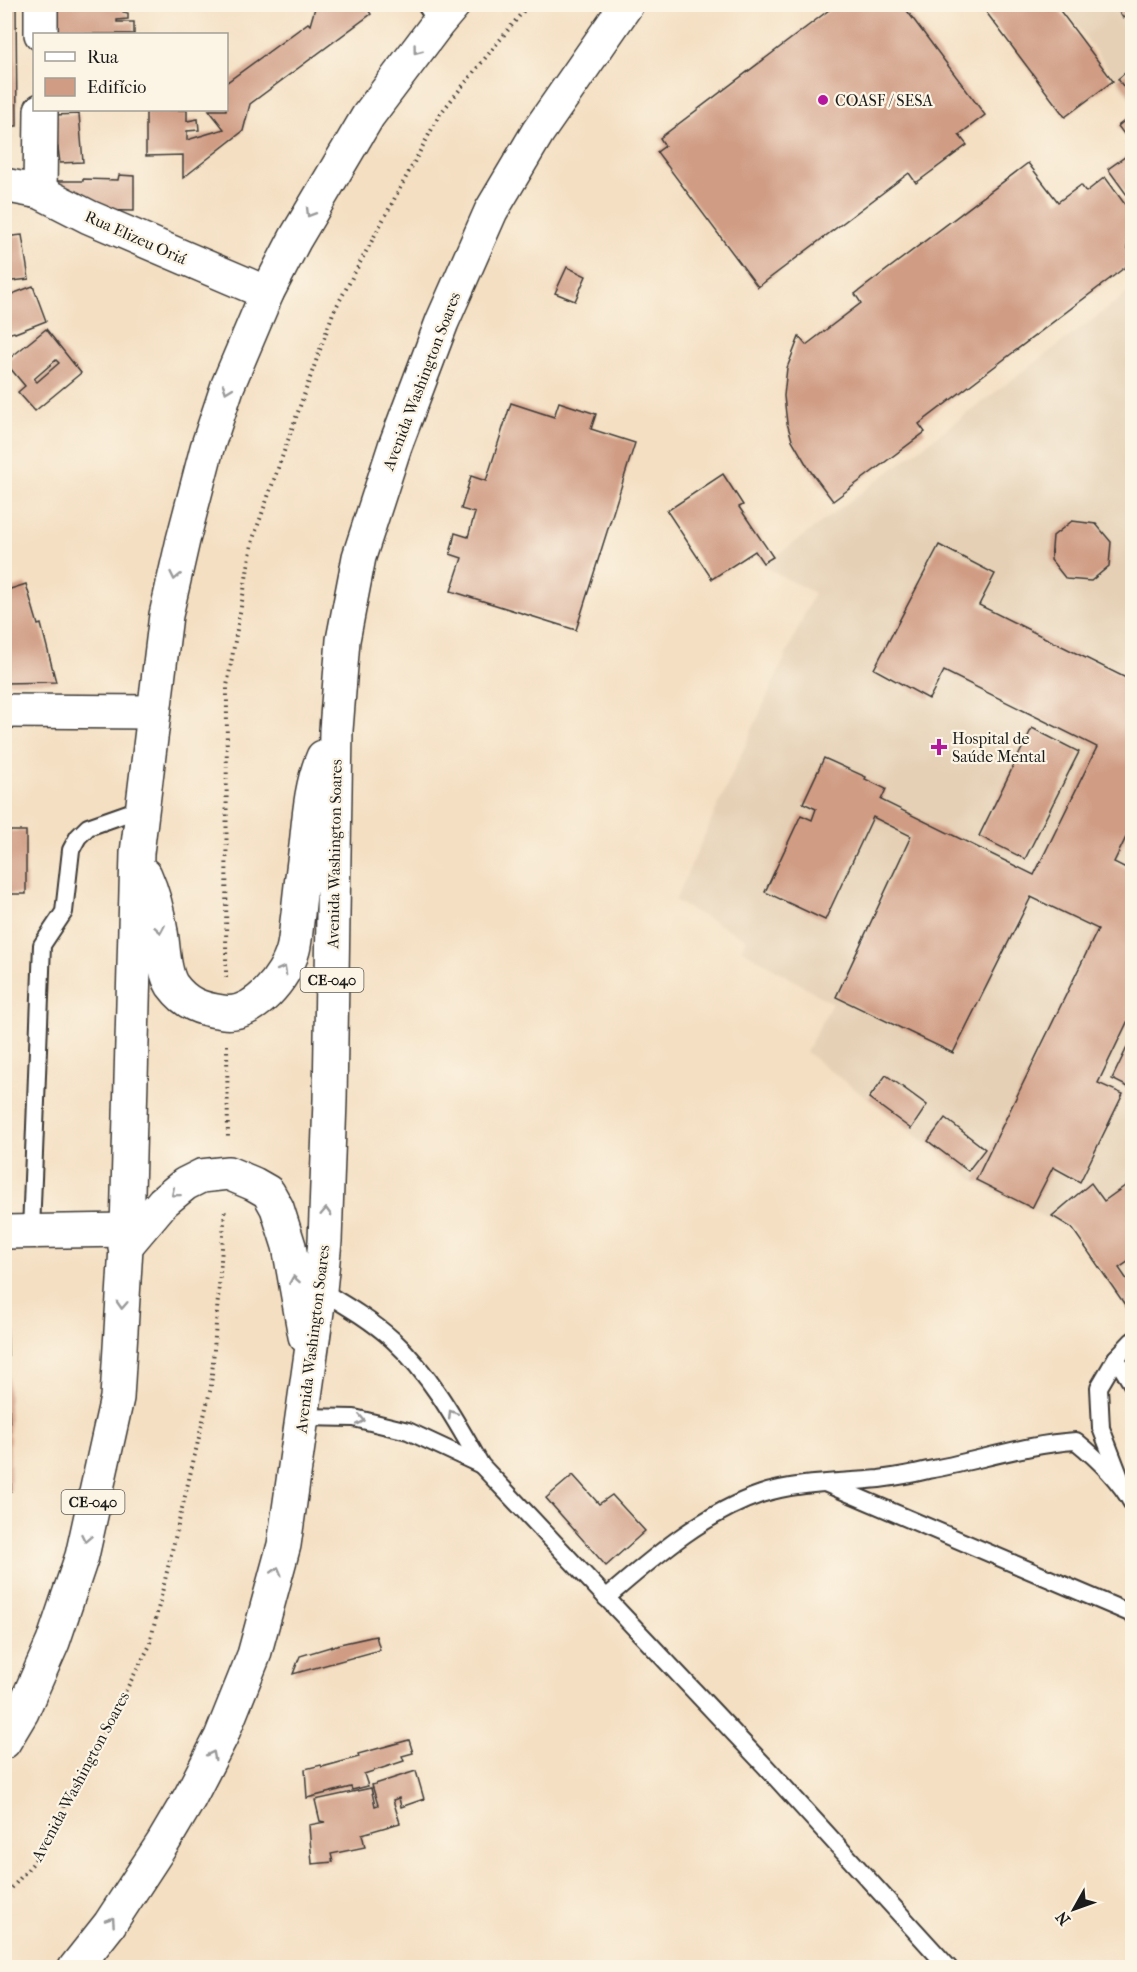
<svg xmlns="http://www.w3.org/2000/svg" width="1137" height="1972" font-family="'IM FELL French Canon',serif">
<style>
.built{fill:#e5d0b5}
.building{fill:#d09c84;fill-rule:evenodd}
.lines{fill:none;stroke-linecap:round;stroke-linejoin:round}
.service-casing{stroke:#3c3935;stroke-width:20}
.minor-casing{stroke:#3c3935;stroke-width:36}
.trunk-casing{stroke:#3c3935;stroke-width:36}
.path{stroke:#3c3935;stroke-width:4;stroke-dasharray:1.5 4.5;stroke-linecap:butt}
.service{stroke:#fff;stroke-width:16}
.minor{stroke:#fff;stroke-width:33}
.trunk{stroke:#fff;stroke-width:33}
.oneway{stroke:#999}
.poi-dot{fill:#b5179e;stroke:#fcf5e5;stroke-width:2}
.labels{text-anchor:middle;stroke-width:4.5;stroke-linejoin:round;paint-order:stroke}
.shield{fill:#fcf5e5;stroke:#5f5d58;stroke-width:1.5}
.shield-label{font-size:15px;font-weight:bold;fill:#1c1c1c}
.poi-label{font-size:16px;fill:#1c1c1c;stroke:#fcf5e5;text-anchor:start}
.street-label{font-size:16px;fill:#1c1c1c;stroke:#fcf5e5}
</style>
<rect width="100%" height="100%" fill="#fcf5e5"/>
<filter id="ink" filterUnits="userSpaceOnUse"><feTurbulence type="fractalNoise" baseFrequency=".0167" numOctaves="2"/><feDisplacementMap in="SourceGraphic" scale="12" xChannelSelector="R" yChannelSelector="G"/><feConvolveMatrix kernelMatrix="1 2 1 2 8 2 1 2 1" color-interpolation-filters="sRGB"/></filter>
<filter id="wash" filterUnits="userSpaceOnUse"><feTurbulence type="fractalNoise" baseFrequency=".008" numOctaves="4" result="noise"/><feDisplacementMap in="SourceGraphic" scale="24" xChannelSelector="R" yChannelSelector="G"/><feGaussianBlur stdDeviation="1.35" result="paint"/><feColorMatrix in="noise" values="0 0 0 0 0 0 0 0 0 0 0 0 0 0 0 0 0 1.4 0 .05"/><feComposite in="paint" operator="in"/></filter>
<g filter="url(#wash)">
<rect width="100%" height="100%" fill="#f4dfc2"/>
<g class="built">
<polygon points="1062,5 1132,5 1132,102"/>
<polygon points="1132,290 1132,1318 1073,1231 983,1187 806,1052 832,1003 741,949 746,939 675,901 814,593 763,566"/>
</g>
<g id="blocks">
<g class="building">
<polygon points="4,4 16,4 17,126 4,126"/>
<polygon points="53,4 123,4 123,12 128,13 128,19 117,20 117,22 134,22 134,34 53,34"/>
<polygon points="312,4 364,4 371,14 250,104 243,131 183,178 183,155 146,156 146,110 187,110 187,121 198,119 199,130 187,131 187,140 224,129 209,110 226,110 226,83 308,23 310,25 315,8"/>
<polygon points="837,4 902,4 985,115 959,135 967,145 916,183 909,173 758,287 657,152 665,146 660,138"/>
<polygon points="980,4 1055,4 1113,81 1065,117"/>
<polygon points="1114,4 1132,4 1132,11 1123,18"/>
<polygon points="1125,73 1132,82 1132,99 1118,79"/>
<polygon points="79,114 83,162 60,163 58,147 52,147 54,115"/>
<polygon points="1132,115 1132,145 1118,126"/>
<polygon points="1132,152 1132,202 1108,169"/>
<polygon points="1028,163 1058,202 1081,185 1086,192 1105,177 1132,214 1132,243 1127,247 1132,253 1132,262 919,424 925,432 833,501 809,469 792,440 787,423 784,396 787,368 799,337 806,345 861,303 855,294"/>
<polygon points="119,175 134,176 134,211 81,210 81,194 57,194 58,181 83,181 83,179 118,180"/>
<polygon points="22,235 29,279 4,282 4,237"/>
<polygon points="567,267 586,276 575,301 555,293"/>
<polygon points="33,286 46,321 15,333 14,332 4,335 4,297"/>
<path d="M46,329L81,373L35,411L18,392L25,386L5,362ZM56,360L59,363L37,382L34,379Z"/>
<polygon points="559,402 596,414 591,429 635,443 576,630 451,591 462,558 450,554 455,533 468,537 475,513 461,509 471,476 486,481 511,403 554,417"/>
<polygon points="723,474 743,505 739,507 773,557 763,563 755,551 712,579 667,511"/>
<polygon points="1072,521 1096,524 1111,542 1109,566 1091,581 1066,579 1051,560 1053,536"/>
<polygon points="939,545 995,574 979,605 1130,680 1132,675 1132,825 1114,862 1132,871 1132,1012 1098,1083 1123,1094 1080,1182 1053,1167 1032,1208 976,1180 1098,929 1031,897 953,1053 836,997 911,836 873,817 825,920 765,892 801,815 812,820 816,809 803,803 824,758 866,777 865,779 886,789 881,800 1034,875 1097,747 944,671 929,699 874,669"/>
<polygon points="26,584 38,625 41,624 56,682 4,683 4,625 6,624 4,618 4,591"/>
<polygon points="1032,728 1079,752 1025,859 979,836"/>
<rect x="4" y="831" width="22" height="63"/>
<polygon points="1132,1037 1132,1089 1112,1079"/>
<polygon points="886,1075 927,1105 911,1129 869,1098"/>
<polygon points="945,1118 985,1149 968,1171 928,1141"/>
<polygon points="1132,1181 1132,1259 1119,1268 1132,1287 1132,1315 1072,1228 1052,1216 1091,1183 1104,1201"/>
<polygon points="4,1270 6,1270 11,1491 4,1491"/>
<polygon points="573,1475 599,1504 612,1495 645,1531 606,1566 546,1498"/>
<polygon points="376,1636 380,1650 293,1674 300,1656 340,1644"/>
<polygon points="409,1740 413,1753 402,1756 404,1761 364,1774 368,1786 352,1790 351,1787 307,1798 305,1769 321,1765 322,1767 359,1757 358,1754"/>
<polygon points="416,1771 424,1799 401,1807 399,1798 393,1800 400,1823 362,1834 365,1847 331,1854 333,1862 312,1864 309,1825 325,1822 320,1821 315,1800 371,1788 375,1806 378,1805 372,1785"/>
</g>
</g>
</g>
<g filter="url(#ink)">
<use href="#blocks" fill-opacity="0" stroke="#3c3935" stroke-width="1.5"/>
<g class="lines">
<defs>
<g id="service">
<polyline points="425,4 438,23"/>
<polyline points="31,1231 42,945 64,912 71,850 78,837 88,827 142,808"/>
<path d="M320,1290C345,1305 371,1320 393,1340C430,1374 456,1421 481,1465L766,1767L949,1968"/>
<polyline points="1116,1358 1132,1384"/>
<polyline points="302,1417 354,1418 408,1431 481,1465"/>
<polyline points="1121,1480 1101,1428 1099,1387 1116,1358 1132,1341"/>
<polyline points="827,1484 1132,1614"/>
<path d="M606,1598C653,1558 702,1514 761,1494C798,1482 840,1483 879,1479C895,1477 912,1474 928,1470C978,1461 1026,1444 1076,1441C1098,1459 1118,1478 1132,1503"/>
</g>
<g id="minor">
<polyline points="41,34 41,4"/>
<polyline points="4,185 40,192 89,217 267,293"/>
<polyline points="40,192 41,110"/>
<polyline points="4,711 154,712"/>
<polyline points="4,1232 127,1230"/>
</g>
<g id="trunk">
<path d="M145,875C153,893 158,912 161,932C164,949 163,970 172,985C186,1004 200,1009 223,1012C254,1017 286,977 293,950C296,939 296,926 298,914C300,891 303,869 306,846C309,817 311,784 323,757"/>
<polyline points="125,1247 163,1202 185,1184 201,1176 228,1173 254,1184 268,1192 277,1208 289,1246 305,1336"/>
<polyline points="4,1742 22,1712 53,1642 82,1556 117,1398 127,1230 137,853 166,615 183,540 207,448 228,385 267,293 295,239 368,116 438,23 454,4"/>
<polyline points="75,1968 109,1925 164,1841 190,1797 221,1737 254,1655 284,1545 320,1290 325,1241 330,1100 336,730 343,640 359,557 395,446 442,322 491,211 538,132 627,4"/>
</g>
</defs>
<use href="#service" class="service-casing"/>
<use href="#minor" class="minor-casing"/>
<use href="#trunk" class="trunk-casing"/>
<g class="path">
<polyline points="226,978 227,686 253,539 333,313 440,114 529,4"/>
<polyline points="227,1045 228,1140"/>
<polyline points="4,1897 34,1862 149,1647 211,1387 225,1210"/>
</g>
<use href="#service" class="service"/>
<use href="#minor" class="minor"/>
<use href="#trunk" class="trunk"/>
</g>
<defs><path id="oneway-chevron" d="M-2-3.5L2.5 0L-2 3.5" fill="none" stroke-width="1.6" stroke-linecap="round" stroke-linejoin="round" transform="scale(1.5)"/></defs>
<g class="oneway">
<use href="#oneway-chevron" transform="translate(417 50) rotate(127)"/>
<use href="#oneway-chevron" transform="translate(310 213) rotate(121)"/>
<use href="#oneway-chevron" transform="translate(227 389) rotate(110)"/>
<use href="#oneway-chevron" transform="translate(175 576) rotate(102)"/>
<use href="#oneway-chevron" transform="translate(160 929) rotate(80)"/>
<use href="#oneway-chevron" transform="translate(283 970) rotate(-61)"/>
<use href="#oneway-chevron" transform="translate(175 1193) rotate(140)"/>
<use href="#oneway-chevron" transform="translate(326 1212) rotate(-88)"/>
<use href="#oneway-chevron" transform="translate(294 1280) rotate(-99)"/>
<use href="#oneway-chevron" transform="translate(122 1305) rotate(93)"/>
<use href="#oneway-chevron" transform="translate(452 1414) rotate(-122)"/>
<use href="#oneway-chevron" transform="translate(361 1420) rotate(11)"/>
<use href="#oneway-chevron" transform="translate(86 1538) rotate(101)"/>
<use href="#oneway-chevron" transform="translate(277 1571) rotate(-75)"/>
<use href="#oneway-chevron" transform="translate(212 1755) rotate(-63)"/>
<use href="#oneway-chevron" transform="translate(111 1921) rotate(-56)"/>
</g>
</g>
<g class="poi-dot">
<circle cx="823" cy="100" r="6"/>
<path d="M936 738h6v6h6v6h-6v6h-6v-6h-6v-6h6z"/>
</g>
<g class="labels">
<g class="shield">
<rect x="300.5" y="968" width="63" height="24" rx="4.5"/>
<rect x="61.5" y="1490" width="63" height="24" rx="4.5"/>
</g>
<g class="shield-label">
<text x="332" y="985">CE-040</text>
<text x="93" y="1507">CE-040</text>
</g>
<g class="poi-label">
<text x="835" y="106">COASF / SESA</text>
<text x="952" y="744">Hospital de<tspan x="952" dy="18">Saúde Mental</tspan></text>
</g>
<g class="street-label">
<text transform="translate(136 237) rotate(24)" y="6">Rua Elizeu Oriá</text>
<text transform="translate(421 381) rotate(-69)" y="6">Avenida Washington Soares</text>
<text transform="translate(334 854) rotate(-89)" y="6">Avenida Washington Soares</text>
<text transform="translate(312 1339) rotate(-83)" y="6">Avenida Washington Soares</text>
<text transform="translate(80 1776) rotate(-62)" y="6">Avenida Washington Soares</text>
</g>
</g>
<rect width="1137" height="1972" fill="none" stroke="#fcf5e5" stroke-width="24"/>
<rect x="33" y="33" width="195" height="78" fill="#fcf5e5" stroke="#a29e95" stroke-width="1.5"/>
<rect x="45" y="52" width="30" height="9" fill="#ffffff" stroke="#a29e95" stroke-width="1.5"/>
<text x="87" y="63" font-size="18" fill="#1c1c1c">Rua</text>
<rect x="45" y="78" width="30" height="18" fill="#d09c84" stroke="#a29e95" stroke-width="1.5"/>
<text x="87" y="93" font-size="18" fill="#1c1c1c">Edifício</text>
<g transform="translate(1074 1909) rotate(230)" stroke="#fcf5e5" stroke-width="4.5" paint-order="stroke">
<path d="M0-4.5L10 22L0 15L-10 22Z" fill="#1c1c1c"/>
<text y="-9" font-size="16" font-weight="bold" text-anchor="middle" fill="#1c1c1c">N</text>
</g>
</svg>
